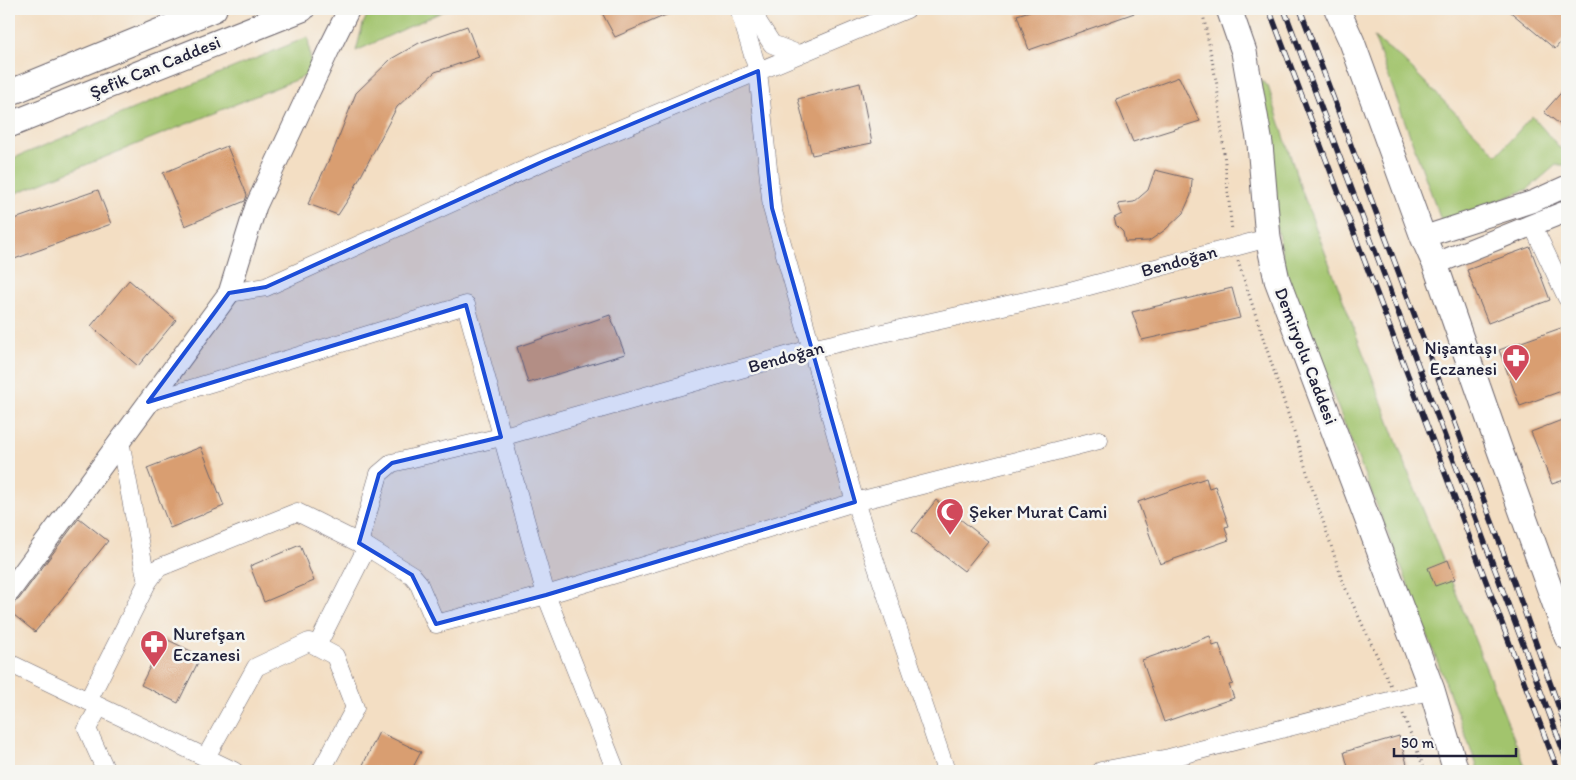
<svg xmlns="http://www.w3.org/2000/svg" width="1576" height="780" font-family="Itim,sans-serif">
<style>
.green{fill:#a2c46d;stroke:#627354}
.building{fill:#d99e71}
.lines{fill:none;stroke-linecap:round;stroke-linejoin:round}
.minor-casing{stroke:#6b646b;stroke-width:19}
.tertiary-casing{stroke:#6b646b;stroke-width:23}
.secondary-casing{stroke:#6b646b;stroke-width:27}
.path{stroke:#6b646b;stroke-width:3;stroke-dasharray:1 4;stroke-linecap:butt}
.minor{stroke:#fff;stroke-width:18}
.tertiary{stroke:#fff;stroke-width:21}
.secondary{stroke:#fff;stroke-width:25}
.rail-casing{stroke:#22223b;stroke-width:5.5}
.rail{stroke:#f6f6f2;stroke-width:4;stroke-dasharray:11;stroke-linecap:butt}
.marked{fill:#1d4ed8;fill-opacity:0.2;stroke:#1d4ed8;stroke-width:4;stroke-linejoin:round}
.labels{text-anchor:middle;stroke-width:5;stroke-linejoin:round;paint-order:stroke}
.street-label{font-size:18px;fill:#22223b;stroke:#f6f6f2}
.poi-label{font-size:18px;fill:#22223b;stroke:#f6f6f2;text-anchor:start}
</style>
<rect width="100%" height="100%" fill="#f6f6f2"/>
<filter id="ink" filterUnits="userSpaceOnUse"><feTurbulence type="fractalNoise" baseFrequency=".02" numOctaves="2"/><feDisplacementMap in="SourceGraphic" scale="10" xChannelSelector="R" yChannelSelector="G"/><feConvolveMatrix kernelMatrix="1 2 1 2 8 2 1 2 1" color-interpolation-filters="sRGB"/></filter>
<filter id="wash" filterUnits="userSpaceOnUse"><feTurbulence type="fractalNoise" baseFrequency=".0096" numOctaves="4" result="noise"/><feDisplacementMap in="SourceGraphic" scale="20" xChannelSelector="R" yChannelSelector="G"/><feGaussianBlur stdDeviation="1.12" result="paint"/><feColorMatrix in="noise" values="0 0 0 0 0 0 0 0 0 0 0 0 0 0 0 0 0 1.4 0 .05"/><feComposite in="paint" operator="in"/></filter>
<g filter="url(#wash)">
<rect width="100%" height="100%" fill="#f3dec3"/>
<g class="green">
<polygon points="370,9 448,9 356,51 363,24"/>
<polygon points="308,37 311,66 305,76 9,196 9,160"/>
<polygon points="1374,37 1402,59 1497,155 1532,116 1567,156 1567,165 1556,165 1528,189 1442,223"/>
<polygon points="1262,81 1268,86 1300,186 1410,477 1527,771 1479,771 1411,592 1289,284 1275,220 1260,82"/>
</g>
<g id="blocks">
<g class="building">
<polygon points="600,9 680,9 615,37"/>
<polygon points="1036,9 1140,9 1140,11 1029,50 1017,15"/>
<polygon points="1507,9 1567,9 1567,34 1555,49"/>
<polygon points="467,26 479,57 435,72 397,107 351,195 338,215 308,204 334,149 356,93 391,59 419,43"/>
<polygon points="1179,77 1200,121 1133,142 1116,100"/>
<polygon points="860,83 872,143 812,155 798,99"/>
<polygon points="1567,86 1567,130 1544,112"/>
<polygon points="227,146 247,195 245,201 185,226 163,173"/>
<polygon points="1155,170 1192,179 1191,195 1183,213 1165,230 1149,241 1125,242 1123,232 1116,225 1114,218 1122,214 1118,204 1134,202 1148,190"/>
<polygon points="98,190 111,224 9,261 9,221"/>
<polygon points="1530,247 1550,300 1488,323 1467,270"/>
<polygon points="129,280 176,320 138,366 91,326"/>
<polygon points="1232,288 1240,318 1142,340 1132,312"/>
<polygon points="610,315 625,354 528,383 517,347"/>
<polygon points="1561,328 1567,344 1567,389 1520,406 1499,350"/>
<polygon points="1567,418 1567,479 1552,484 1531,432"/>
<polygon points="201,447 224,506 170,528 147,468"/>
<polygon points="1206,478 1209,488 1215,486 1229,526 1225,527 1229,540 1160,564 1138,502"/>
<polygon points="936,500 988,541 964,571 912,531"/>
<polygon points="79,518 108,541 35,632 9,611 9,606 19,599"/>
<polygon points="300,545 314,581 264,602 250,566"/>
<polygon points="1448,560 1455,579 1435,586 1428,568"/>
<polygon points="1210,636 1213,646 1219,644 1233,684 1229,685 1234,698 1164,722 1142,660"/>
<polygon points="164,638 201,656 178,703 141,685"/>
<polygon points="379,732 421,752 411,771 360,771"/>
<polygon points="1399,736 1409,771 1349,771 1344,752"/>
</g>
</g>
</g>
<g filter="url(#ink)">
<use href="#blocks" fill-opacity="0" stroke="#6b646b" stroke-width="1"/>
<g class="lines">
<defs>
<g id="minor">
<polyline points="739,9 758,71 772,208 855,502 946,771"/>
<polyline points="754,9 758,22 772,44 798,54"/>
<polyline points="1533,226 1567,298"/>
<polyline points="229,293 266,287 546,160 907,9"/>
<polyline points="148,402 466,305 546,595 616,771"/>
<polyline points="120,441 147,583"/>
<polyline points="359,543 379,474 392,463 501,437 811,349 1070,291 1268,238"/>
<polyline points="317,646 367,547"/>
<polyline points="9,663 234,771"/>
<polyline points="88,701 147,583 158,568 297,512 367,547 412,575 418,582 436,624 546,595 855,502 1099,440"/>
<polyline points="99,707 87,729 106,771"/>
<polyline points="206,757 256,667 309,642 335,656 355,708 321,771"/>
<polyline points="1101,771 1169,758 1432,690"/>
</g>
<g id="tertiary">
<polyline points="1423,237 1534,201 1567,186"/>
<polyline points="1435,264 1567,211"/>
<polyline points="9,592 229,293 256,206 329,49 349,9"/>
</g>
<g id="secondary">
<polyline points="1229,9 1244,52 1260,144 1268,238 1277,280 1432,690 1456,771"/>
<polyline points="1337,9 1352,42 1423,237 1435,264 1498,445 1567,637"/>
<polyline points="9,93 214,9"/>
<polyline points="9,125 302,9"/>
</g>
</defs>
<use href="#minor" class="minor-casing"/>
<use href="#tertiary" class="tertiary-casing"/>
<use href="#secondary" class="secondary-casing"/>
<g class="path">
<polyline points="1202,9 1217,85 1232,231"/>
<polyline points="1238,261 1344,585 1391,686"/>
<polyline points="1403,714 1425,771"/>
</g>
<use href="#minor" class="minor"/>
<use href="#tertiary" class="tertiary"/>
<use href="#secondary" class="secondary"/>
<defs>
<g id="rail">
<polyline points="1269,9 1558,771"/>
<polyline points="1284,9 1567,761"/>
<polyline points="1300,9 1501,546 1567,730"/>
</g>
</defs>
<use href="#rail" class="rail-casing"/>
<use href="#rail" class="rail"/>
</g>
</g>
<path class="marked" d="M758,71L772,208L855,502L546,595L436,624L412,575L359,543L379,474L392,463L501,437L466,305L148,402L229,293L266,287L546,160Z"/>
<defs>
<symbol id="pharmacy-pin" viewBox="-11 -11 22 30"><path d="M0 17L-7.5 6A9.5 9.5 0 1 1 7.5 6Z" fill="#d1495b" stroke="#f6f6f2"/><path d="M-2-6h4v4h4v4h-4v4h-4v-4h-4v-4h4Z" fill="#fff"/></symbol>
<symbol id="mosque-pin" viewBox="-11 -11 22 30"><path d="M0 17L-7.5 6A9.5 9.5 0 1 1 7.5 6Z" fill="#d1495b" stroke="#f6f6f2"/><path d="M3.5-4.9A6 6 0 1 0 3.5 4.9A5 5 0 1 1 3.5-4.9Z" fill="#fff"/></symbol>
</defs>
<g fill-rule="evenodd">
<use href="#pharmacy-pin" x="1500" y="342" width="32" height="43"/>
<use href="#mosque-pin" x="934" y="496" width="32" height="43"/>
<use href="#pharmacy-pin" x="138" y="628" width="32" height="43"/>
</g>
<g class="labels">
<g class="street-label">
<text transform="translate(155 67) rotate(-22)" y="6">Şefik Can Caddesi</text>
<text transform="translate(1179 261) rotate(-15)" y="6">Bendoğan</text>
<text transform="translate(1306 356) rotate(69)" y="6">Demiryolu Caddesi</text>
<text transform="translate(786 357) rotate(-15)" y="6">Bendoğan</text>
</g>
<g class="poi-label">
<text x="1497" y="354" text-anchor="end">Nişantaşı<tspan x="1497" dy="21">Eczanesi</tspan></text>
<text x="969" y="518">Şeker Murat Cami</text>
<text x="173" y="640">Nurefşan<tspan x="173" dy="21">Eczanesi</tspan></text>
</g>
</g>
<rect width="1576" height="780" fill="none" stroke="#f6f6f2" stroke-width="30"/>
<path d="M1394 748v8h122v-8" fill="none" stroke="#22223b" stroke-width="2.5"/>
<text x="1401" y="748" font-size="15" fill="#22223b" stroke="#f6f6f2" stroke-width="4" paint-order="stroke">50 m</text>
</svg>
